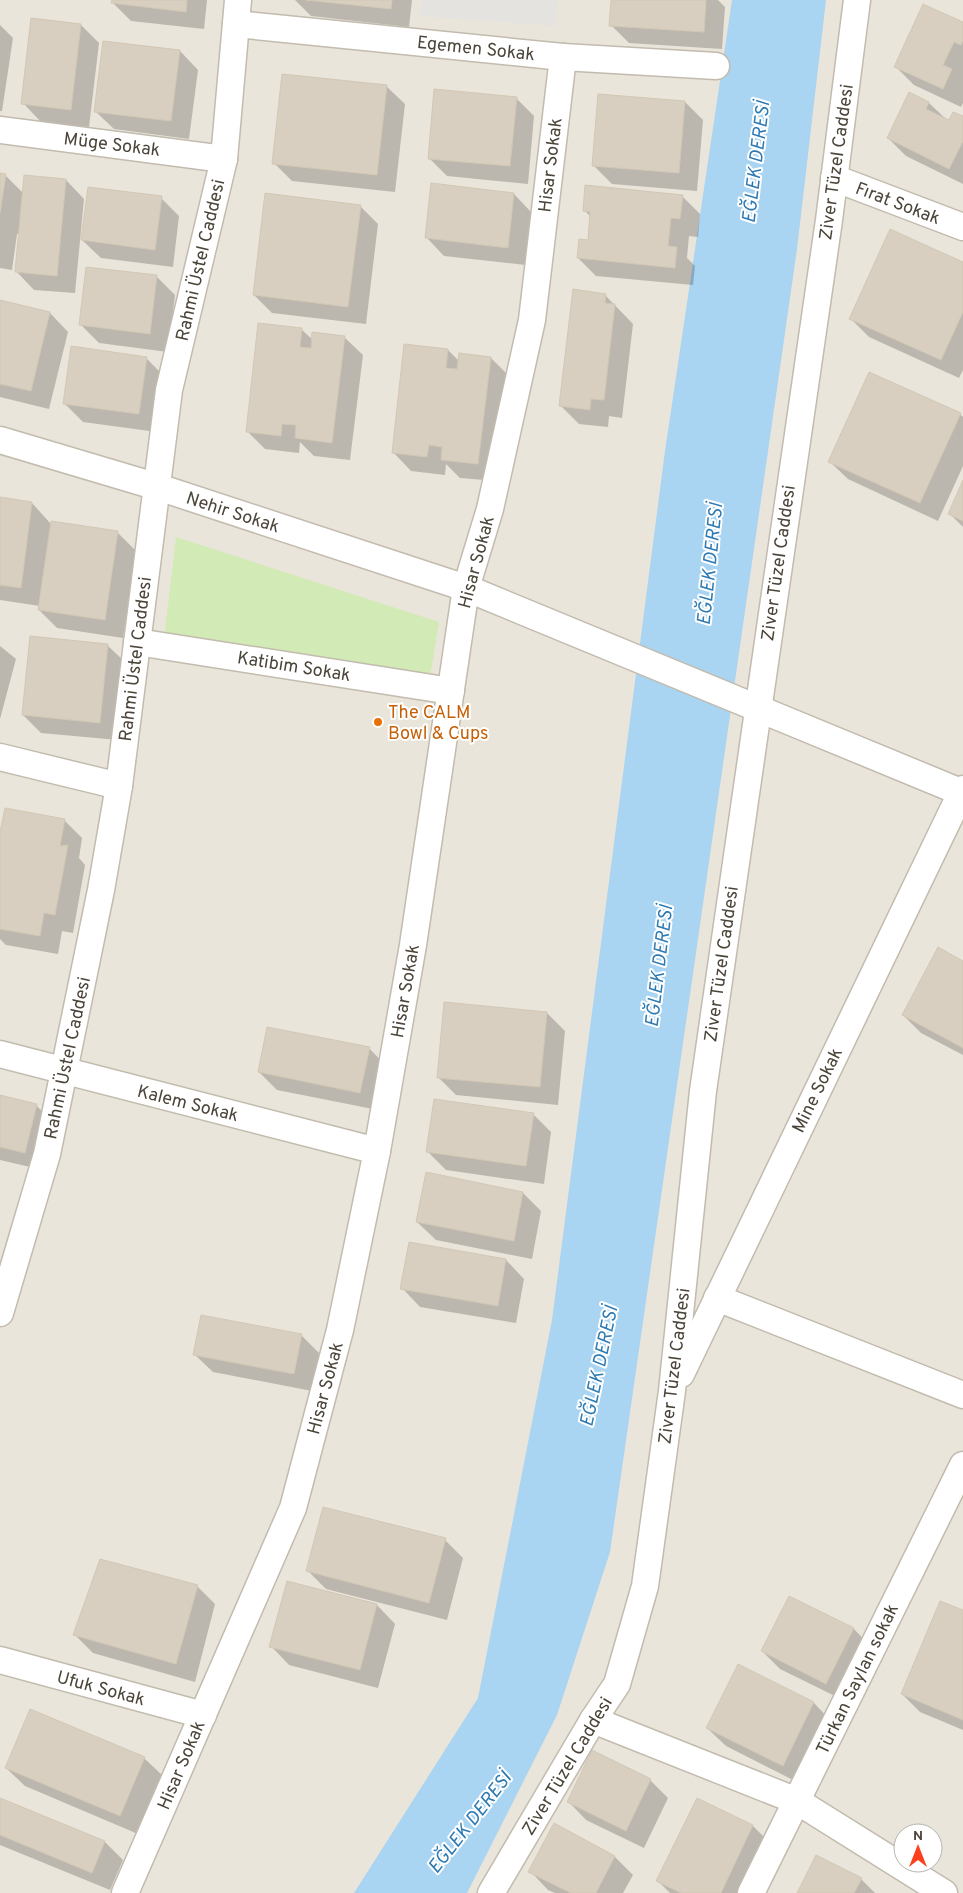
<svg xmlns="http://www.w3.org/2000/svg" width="963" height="1893" font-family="Overpass,sans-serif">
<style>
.residential{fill:#eae5da;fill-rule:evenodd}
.green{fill:#d2eab5}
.parking{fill:#e5e3e0}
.water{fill:#a9d4f2}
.shadow{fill:#0003}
.building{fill:#d8cfc1;stroke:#d3c7b4}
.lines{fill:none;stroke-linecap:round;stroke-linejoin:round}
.minor-casing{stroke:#c2bbae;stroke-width:29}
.minor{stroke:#fff;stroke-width:26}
.food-dot{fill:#e8710a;stroke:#fff;stroke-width:2}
.labels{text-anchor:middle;stroke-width:4;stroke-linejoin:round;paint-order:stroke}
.street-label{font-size:18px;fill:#4b4439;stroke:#fff}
.food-label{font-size:18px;fill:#c56008;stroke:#fff;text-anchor:start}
.water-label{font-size:19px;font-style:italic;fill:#2e7ab2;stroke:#fff}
</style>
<rect width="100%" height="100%" fill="#f6f3ec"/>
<path class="residential" d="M0,0H963V1893H0ZM903,1833H933V1863H903Z"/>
<polygon class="green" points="176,537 439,622 429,684 164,640"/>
<polygon class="parking" points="422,0 558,0 555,26 419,16"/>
<polygon class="water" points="732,0 826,0 797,249 610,1552 557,1715 467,1893 354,1893 478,1698 552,1320 665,451"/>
<g class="shadow">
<polygon points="113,0 207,0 204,29 131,21 113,3"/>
<polygon points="295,0 412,0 409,27 311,16"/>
<polygon points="612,0 718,0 725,7 722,49 629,43 611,25"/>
<polygon points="963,23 963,103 961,107 914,85 896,67"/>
<polygon points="0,25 13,38 2,111 0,111"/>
<polygon points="81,25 99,43 89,127 41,122 23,103"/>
<polygon points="180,51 198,70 189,139 114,129 95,111"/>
<polygon points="386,86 405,104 395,192 292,181 274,163"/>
<polygon points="516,98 534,116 528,184 447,176 429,158"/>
<polygon points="685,102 703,120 697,191 612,184 594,166"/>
<polygon points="929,103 949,122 963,118 963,184 906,156 888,138"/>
<polygon points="0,175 5,175 23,193 66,180 84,199 75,293 34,290 16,271 20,234 17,234 12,270 0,268"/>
<polygon points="514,194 532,213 526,265 444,256 426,237"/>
<polygon points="682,196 700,214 698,237 689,236 687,258 695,266 693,285 596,276 578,258 589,241 591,217 584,210"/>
<polygon points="161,198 179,216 173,267 101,258 82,240"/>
<polygon points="360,206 378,224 366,324 272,313 254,295"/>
<polygon points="963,263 963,370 959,378 869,337 851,319"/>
<polygon points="157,277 175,295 168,352 99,343 81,325"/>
<polygon points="605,295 633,324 622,418 609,416 608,427 579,424 561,406"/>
<polygon points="0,301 50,313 68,332 49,409 0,397"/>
<polygon points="301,329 313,340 344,337 363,355 350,460 314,456 300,442 299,453 265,449 247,431"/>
<polygon points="448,350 459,361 491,358 509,376 496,481 460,478 446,464 445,475 411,471 393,452"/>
<polygon points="146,358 165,377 157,432 83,422 64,403"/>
<polygon points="960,414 963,417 963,466 938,521 848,479 829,461"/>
<polygon points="963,483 963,527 949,513"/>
<polygon points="0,499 32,503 50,523 118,533 136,551 123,638 57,628 39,610 40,606 0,600"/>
<polygon points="107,645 126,663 118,740 41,733 23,715"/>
<polygon points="0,646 16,659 0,719"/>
<polygon points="64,820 82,838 79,858 85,865 73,933 62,931 58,954 6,945 0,939 0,834"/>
<polygon points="963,962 963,1055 921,1033 903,1015"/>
<polygon points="547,1013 565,1031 558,1105 456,1095 438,1077"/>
<polygon points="369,1048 387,1067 378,1110 277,1090 259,1072"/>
<polygon points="0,1097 36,1105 54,1124 43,1170 0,1160"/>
<polygon points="533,1114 551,1132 544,1184 446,1170 428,1152"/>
<polygon points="523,1193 541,1211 532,1259 436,1240 417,1222"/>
<polygon points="410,1243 506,1260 524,1279 516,1323 420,1307 402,1288"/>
<polygon points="301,1335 319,1353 312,1391 213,1372 194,1354"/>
<polygon points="445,1540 463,1558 447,1620 326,1589 308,1571"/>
<polygon points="288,1582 377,1605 395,1624 378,1688 289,1665 271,1646"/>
<polygon points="197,1586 215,1604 195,1682 93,1653 75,1635"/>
<polygon points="789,1597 854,1629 872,1648 845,1701 780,1669 762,1651"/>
<polygon points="963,1611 963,1730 920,1712 902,1694"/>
<polygon points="738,1666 814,1703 832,1722 801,1784 726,1746 707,1728"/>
<polygon points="144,1758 163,1776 138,1834 25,1786 6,1768"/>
<polygon points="650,1780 668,1798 644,1848 586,1820 568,1801"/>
<polygon points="0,1799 105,1842 123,1860 110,1890 0,1845"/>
<polygon points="753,1826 771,1844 747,1893 670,1893 658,1881"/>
<polygon points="615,1857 633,1875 623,1893 555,1893 548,1890 530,1871"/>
<polygon points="861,1879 875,1893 798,1893"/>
</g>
<g class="building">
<polygon points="112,0 187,0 186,12 111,3"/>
<polygon points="306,0 392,0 391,9"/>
<polygon points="611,0 706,0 704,32 609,26"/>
<polygon points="923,4 963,22 963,40 961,45 954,42 943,65 952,69 943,89 894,67"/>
<polygon points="31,18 81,24 71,110 21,104"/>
<polygon points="103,41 180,50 171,121 94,112"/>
<polygon points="282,74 387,85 377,175 272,164"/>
<polygon points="434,89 517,97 510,166 428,159"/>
<polygon points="909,92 929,102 926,109 949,120 953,112 963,116 963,141 949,169 887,138"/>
<polygon points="598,94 685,101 679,173 592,166"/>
<polygon points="0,173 6,174 0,213"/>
<polygon points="24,175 66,179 57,276 15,272"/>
<polygon points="431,183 514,193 508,248 425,238"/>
<polygon points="585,185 683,195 680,219 671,218 668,246 677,247 675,268 577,258 579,239 588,240 590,212 583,211"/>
<polygon points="88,187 162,196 155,250 81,240"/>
<polygon points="265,193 361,205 348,307 253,295"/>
<polygon points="890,229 963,262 963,312 941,360 849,319"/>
<polygon points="86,267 157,275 150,334 79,325"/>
<polygon points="573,289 606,294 605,303 615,304 604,400 591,399 590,410 559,406"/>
<polygon points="0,300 50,312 31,391 0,384"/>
<polygon points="258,323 302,328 300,347 311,348 312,332 345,336 332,443 295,438 296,425 282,424 281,436 246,432"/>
<polygon points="404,344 448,349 446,368 457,369 459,353 491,357 478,464 441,460 442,447 429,445 427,457 392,453"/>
<polygon points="71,346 147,357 139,414 63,404"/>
<polygon points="869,372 961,413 920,503 828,462"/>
<polygon points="963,480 963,521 948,514"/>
<polygon points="0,497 32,502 21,588 0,585"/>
<polygon points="51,521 118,531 105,620 38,610"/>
<polygon points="30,636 108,644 100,723 22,715"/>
<polygon points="5,808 65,819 60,846 68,845 55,915 44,913 40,936 0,929 0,832"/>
<polygon points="938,947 963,961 963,1048 902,1015"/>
<polygon points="444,1002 547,1012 540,1087 437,1078"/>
<polygon points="267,1027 370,1047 360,1093 258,1072"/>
<polygon points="0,1095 37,1104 25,1153 0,1147"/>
<polygon points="434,1099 534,1113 526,1166 426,1152"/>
<polygon points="426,1172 523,1192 514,1241 416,1222"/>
<polygon points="409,1242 506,1259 498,1306 400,1289"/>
<polygon points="201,1315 302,1334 294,1374 193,1355"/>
<polygon points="323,1507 446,1538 429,1603 306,1571"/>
<polygon points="100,1559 198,1585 176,1664 73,1635"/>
<polygon points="287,1581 377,1604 360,1670 269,1647"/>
<polygon points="789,1596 854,1628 826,1684 761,1651"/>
<polygon points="940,1601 963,1610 963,1720 901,1694"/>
<polygon points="738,1664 814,1702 783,1766 706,1728"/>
<polygon points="30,1709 145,1757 120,1816 5,1768"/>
<polygon points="592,1750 651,1779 626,1831 567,1802"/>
<polygon points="0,1798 105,1841 92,1873 0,1835"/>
<polygon points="697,1798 753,1825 721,1893 681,1893 656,1881"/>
<polygon points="554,1823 615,1856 596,1893 571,1893 528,1872"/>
<polygon points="816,1855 862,1878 854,1893 797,1893"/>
</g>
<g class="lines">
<defs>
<g id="minor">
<polyline points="236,24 563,57 716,66"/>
<polyline points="0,130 224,159"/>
<polyline points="834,178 963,227"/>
<polyline points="0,440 158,487 466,588 963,793"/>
<polyline points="137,642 451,691"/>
<polyline points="0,757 119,786"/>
<polyline points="0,1054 377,1151"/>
<polyline points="717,1298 963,1395"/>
<polyline points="0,1313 47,1154 101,890 119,786 169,390 224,159 238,0"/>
<polyline points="681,1374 963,789"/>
<polyline points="0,1660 203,1715"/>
<polyline points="593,1720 797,1801 944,1893"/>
<polyline points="125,1893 293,1508 340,1330 377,1151 413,945 466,588 490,509 532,320 563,57"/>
<polyline points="491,1893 593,1720 617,1684 645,1586 672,1391 703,1091 829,220 857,0"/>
<polyline points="751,1893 963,1465"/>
</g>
</defs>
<use href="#minor" class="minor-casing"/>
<use href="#minor" class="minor"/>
</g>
<circle class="food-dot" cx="378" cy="722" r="5"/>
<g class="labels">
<g class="street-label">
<text transform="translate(476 48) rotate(6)" y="6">Egemen Sokak</text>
<text transform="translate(112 144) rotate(7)" y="6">Müge Sokak</text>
<text transform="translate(836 162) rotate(-82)" y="6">Ziver Tüzel Caddesi</text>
<text transform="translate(550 165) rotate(-83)" y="6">Hisar Sokak</text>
<text transform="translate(898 203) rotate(21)" y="6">Fırat Sokak</text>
<text transform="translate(200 260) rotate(-77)" y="6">Rahmi Üstel Caddesi</text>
<text transform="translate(233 512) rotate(18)" y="6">Nehir Sokak</text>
<text transform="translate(476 562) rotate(-75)" y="6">Hisar Sokak</text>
<text transform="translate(778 563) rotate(-82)" y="6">Ziver Tüzel Caddesi</text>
<text transform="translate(135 659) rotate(-83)" y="6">Rahmi Üstel Caddesi</text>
<text transform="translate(294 666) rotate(9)" y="6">Katibim Sokak</text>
<text transform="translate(721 964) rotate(-82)" y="6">Ziver Tüzel Caddesi</text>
<text transform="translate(405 991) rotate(-80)" y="6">Hisar Sokak</text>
<text transform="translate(67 1058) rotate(-78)" y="6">Rahmi Üstel Caddesi</text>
<text transform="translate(817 1090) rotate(-64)" y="6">Mine Sokak</text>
<text transform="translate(188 1103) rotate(14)" y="6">Kalem Sokak</text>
<text transform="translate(674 1366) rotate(-83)" y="6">Ziver Tüzel Caddesi</text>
<text transform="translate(325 1388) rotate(-75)" y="6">Hisar Sokak</text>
<text transform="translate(857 1679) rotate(-64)" y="6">Türkan Saylan sokak</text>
<text transform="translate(101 1688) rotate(15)" y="6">Ufuk Sokak</text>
<text transform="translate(181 1765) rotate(-67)" y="6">Hisar Sokak</text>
<text transform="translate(567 1766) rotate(-59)" y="6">Ziver Tüzel Caddesi</text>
</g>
<g class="food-label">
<text x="388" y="718">The CALM<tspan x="388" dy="21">Bowl &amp; Cups</tspan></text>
</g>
<g class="water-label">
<text transform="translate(755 162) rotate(-83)" y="7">EĞLEK DERESİ</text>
<text transform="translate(709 564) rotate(-84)" y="7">EĞLEK DERESİ</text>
<text transform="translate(658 966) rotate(-83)" y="7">EĞLEK DERESİ</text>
<text transform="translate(598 1366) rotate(-78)" y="7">EĞLEK DERESİ</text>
<text transform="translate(469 1822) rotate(-52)" y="7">EĞLEK DERESİ</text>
</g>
</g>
<g transform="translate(918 1848)"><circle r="24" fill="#ffffff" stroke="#b7b4b0"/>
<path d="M0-4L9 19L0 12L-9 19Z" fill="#fc3f1d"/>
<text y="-8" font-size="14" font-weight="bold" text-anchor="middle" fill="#4b4439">N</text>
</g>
</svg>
